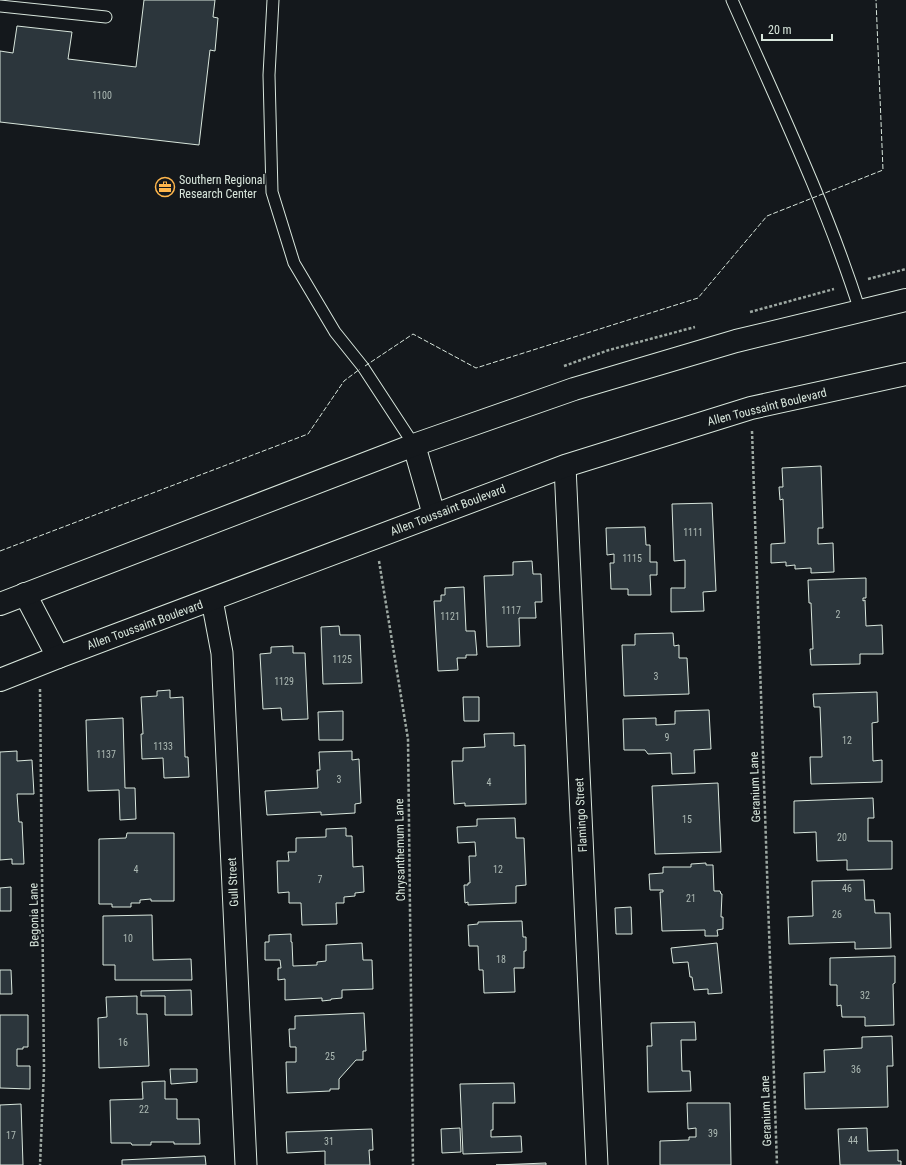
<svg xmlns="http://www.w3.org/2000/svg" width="906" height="1165" font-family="'Roboto Condensed',sans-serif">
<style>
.building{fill:#2c363c;stroke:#d8e6dc}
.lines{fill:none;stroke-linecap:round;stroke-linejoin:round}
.service-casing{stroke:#d8e6dc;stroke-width:13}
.minor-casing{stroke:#d8e6dc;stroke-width:23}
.secondary-casing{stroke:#d8e6dc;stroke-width:24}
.path{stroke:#9da8a2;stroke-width:2.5;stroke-dasharray:3 2;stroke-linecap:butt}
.service{stroke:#14181c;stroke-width:11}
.minor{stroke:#14181c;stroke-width:21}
.secondary{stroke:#14181c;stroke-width:22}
.fence{stroke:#d8e6dc;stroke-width:1;stroke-dasharray:5 2;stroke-linecap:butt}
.labels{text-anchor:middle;stroke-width:3;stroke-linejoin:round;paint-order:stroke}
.number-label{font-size:10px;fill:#adbab4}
.poi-label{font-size:12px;fill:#d8e6dc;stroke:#14181c;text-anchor:start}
.street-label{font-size:12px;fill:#d8e6dc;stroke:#14181c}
</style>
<rect width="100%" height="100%" fill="#14181c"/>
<g class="building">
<polygon points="144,0 215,0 213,17 218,18 215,51 210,50 199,145 0,122 0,51 13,53 17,26 72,32 68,59 136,67"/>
<polygon points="821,466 823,528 818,528 818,544 833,543 834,572 811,573 811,568 795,569 795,565 786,566 786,562 771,563 771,544 785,543 783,499 780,500 779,487 783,487 782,468"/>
<polygon points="712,503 716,591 703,592 704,611 671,612 671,588 685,588 685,560 674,561 672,504"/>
<polygon points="645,527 646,545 650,545 650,562 657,562 657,575 650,575 651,595 628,595 628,589 611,589 610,563 614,563 614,554 607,555 606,528"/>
<polygon points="532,561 533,574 541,574 542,602 535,602 536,618 519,618 520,646 487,647 484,576 513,575 513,562"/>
<polygon points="866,578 866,598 863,598 863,601 865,600 866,626 882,625 883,654 860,654 860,664 811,665 810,649 813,649 811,603 809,603 808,580"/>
<polygon points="464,587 466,631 475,631 477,655 466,655 466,658 457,658 458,670 438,671 434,601 441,601 441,595 445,595 445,588"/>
<polygon points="339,626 340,635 360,635 362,683 323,684 321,627"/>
<polygon points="673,633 674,646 679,645 679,658 687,658 689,694 624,696 622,645 635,645 635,634"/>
<polygon points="293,646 293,653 305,653 308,719 282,720 281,708 263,709 260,654 271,653 271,647"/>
<polygon points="170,690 170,698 183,697 185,757 188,757 189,777 164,778 163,758 142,759 141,734 143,734 141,697 157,696 157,691"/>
<polygon points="877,692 878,722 872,723 873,761 882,760 882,782 811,784 810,757 822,757 820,707 814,707 813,694"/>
<polygon points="463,697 479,697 479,721 464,721"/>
<polygon points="709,710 711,749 694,750 695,773 672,774 671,753 648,754 645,750 624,750 623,719 656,718 656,725 675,724 675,711"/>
<polygon points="343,711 343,740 319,740 318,712"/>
<polygon points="123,718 125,788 135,788 136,819 120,820 119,790 88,791 86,720"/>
<polygon points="514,733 514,746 525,745 526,804 465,806 465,803 454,804 452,761 463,761 463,748 485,747 484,734"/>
<polygon points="17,751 17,761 32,760 34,794 17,794 19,822 22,822 24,864 12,864 12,859 0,860 0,752"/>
<polygon points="352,751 352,760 359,759 361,803 355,804 355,813 321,815 321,812 267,815 265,791 318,788 317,770 320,770 319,752"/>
<polygon points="718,783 721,852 655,854 652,786"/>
<polygon points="873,798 874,818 868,818 868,841 892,841 892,869 847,870 847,860 817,861 816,832 794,833 794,801"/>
<polygon points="515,818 516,838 524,838 526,885 516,886 516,903 468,905 468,902 465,903 464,885 468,885 468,883 470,883 469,856 476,856 475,842 458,843 457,827 477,826 477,819"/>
<polygon points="346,828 346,836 352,836 353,867 363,866 364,892 355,893 355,896 344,897 344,903 336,903 337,924 302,925 301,903 289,903 289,892 278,893 277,861 289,861 288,852 296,852 296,838 326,837 326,829"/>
<polygon points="127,833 174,833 174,901 151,901 151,899 140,900 140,903 131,903 131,907 112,907 112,904 99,904 99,839 126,838"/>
<polygon points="706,863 706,865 713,865 714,891 720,891 721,894 722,894 721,917 723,917 723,929 717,930 718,936 705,936 705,930 662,931 660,892 663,892 663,890 650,890 649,874 663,873 663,867 691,867 691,864"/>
<polygon points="864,880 865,900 874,900 875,913 890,913 891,948 855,949 855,942 789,944 788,917 813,916 812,881"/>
<polygon points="11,887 11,911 0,911 0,888"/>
<polygon points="631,907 632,934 616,934 615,908"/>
<polygon points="152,915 153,960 191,959 192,980 115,980 115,965 103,965 103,916"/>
<polygon points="522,921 523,937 526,937 526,951 524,951 524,968 514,968 515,992 484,993 483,970 479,970 478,946 469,946 468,925 478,924 478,922"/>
<polygon points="291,934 291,942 292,942 293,966 317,965 317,962 326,961 326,945 362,943 363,960 372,960 373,989 342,990 342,998 331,999 331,1000 322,1001 322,998 285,1000 285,979 278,980 278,968 281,968 280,960 265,960 265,942 269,942 269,935"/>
<polygon points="717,943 722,993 708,994 708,989 694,990 692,977 690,977 688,962 673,963 671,948"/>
<polygon points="895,956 895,983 893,984 894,1025 865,1026 865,1017 842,1017 841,1005 837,1006 837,985 830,985 830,958"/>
<polygon points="0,970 11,970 12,994 0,994"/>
<polygon points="191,990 192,1015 165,1015 165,996 141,996 141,991"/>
<polygon points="137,996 137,1014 147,1014 149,1066 99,1068 98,1018 107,1017 106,997"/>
<polygon points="364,1013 366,1051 363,1051 363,1060 356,1060 339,1079 339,1089 330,1089 330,1091 287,1093 286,1062 296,1062 296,1047 290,1047 289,1029 295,1029 295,1016"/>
<polygon points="0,1015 28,1015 28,1047 23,1047 23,1049 17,1049 17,1066 30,1066 30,1089 0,1088"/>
<polygon points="695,1022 696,1040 681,1040 682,1071 690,1071 691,1091 648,1092 647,1046 652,1046 651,1023"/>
<polygon points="892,1036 893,1066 887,1066 888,1107 805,1109 804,1073 825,1072 824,1050 862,1048 862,1037"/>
<polygon points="170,1069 197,1069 197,1082 171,1084"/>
<polygon points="165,1081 165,1099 177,1099 177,1119 199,1119 200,1144 174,1144 174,1142 151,1142 151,1145 132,1145 131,1143 111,1143 110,1100 143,1099 142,1082"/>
<polygon points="514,1083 515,1103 493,1103 493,1130 491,1130 491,1137 521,1136 522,1152 463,1154 460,1084"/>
<polygon points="687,1103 730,1103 731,1165 660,1165 660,1141 689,1140 689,1137 696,1137 696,1128 688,1129"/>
<polygon points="21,1104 23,1165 0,1165 0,1105"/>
<polygon points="460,1128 461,1152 442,1153 441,1129"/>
<polygon points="867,1128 868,1151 898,1150 898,1161 901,1161 901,1165 840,1165 838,1129"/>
<polygon points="372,1129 373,1150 369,1150 370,1165 325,1165 325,1151 287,1153 286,1132"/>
<polygon points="205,1156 206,1165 122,1165 122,1160"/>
<polygon points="546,1163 546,1165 496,1165"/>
</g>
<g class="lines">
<defs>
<g id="service">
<polyline points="273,0 269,75 272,192 294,263 335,332 363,367 414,445"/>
<path d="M732,0C777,102 826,204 860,311"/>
<polyline points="0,6 106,17"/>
</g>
<g id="minor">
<polyline points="565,466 597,1165"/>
<polyline points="212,600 222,653 246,1165"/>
</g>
<g id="secondary">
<polyline points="414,445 434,515"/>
<polyline points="25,594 58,657"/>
<polyline points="0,604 414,445 574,389 736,341 906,300"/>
<polyline points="0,680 58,657 565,466 751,408 906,374"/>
</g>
</defs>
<use href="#service" class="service-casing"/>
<use href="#minor" class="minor-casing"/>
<use href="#secondary" class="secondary-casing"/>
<g class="path">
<polyline points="868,279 906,269"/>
<polyline points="750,312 834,289"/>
<polyline points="564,366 609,350 695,327"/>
<polyline points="752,431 777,1165"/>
<polyline points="379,561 408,739 413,1165"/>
<polyline points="40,689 44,1070 40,1165"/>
</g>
<use href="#service" class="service"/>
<use href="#minor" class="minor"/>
<use href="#secondary" class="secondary"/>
<g class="fence">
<polyline points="365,366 413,334 476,368 698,298 767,216 883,170 876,0"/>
<polyline points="0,551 308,434 344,381 360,369"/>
</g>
</g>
<defs>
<symbol id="office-ring" viewBox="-11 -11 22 22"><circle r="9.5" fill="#14181c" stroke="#ffb74d" stroke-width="1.5"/><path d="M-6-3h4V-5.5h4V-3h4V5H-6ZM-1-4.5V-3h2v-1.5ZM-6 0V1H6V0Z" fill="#ffb74d"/></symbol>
</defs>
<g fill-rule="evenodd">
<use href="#office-ring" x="154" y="176" width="22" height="22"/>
</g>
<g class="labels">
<g class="number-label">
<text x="102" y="99">1100</text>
<text x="693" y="536">1111</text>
<text x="632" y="562">1115</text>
<text x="511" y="614">1117</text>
<text x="838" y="618">2</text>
<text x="450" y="620">1121</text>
<text x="342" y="663">1125</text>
<text x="656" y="680">3</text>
<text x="284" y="685">1129</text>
<text x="667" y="741">9</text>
<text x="847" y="744">12</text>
<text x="163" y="750">1133</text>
<text x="106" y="758">1137</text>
<text x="339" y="783">3</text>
<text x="489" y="786">4</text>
<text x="687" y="823">15</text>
<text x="842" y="841">20</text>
<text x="136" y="873">4</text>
<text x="498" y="873">12</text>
<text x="320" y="883">7</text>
<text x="847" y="892">46</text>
<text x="691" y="902">21</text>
<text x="837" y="918">26</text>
<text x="128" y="942">10</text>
<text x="501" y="963">18</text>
<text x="865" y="999">32</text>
<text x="123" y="1046">16</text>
<text x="330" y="1060">25</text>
<text x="856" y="1073">36</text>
<text x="144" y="1113">22</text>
<text x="713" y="1137">39</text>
<text x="11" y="1139">17</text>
<text x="853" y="1144">44</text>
<text x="329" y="1145">31</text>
</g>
<g class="poi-label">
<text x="179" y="184">Southern Regional<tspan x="179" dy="14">Research Center</tspan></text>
</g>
<g class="street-label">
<text transform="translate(767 407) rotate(-14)" y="4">Allen Toussaint Boulevard</text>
<text transform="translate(448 510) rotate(-21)" y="4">Allen Toussaint Boulevard</text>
<text transform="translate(145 625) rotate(-20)" y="4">Allen Toussaint Boulevard</text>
<text transform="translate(755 787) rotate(-92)" y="4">Geranium Lane</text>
<text transform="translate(581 815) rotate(-93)" y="4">Flamingo Street</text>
<text transform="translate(400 850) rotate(-91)" y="4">Chrysanthemum Lane</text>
<text transform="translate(233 882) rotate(-93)" y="4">Gull Street</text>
<text transform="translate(34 915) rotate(-91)" y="4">Begonia Lane</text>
<text transform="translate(766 1111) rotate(-92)" y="4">Geranium Lane</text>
</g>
</g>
<path d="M762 34v6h70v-6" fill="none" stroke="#d8e6dc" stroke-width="2"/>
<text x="768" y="34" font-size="12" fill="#d8e6dc" stroke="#14181c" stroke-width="3" paint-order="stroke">20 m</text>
</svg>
